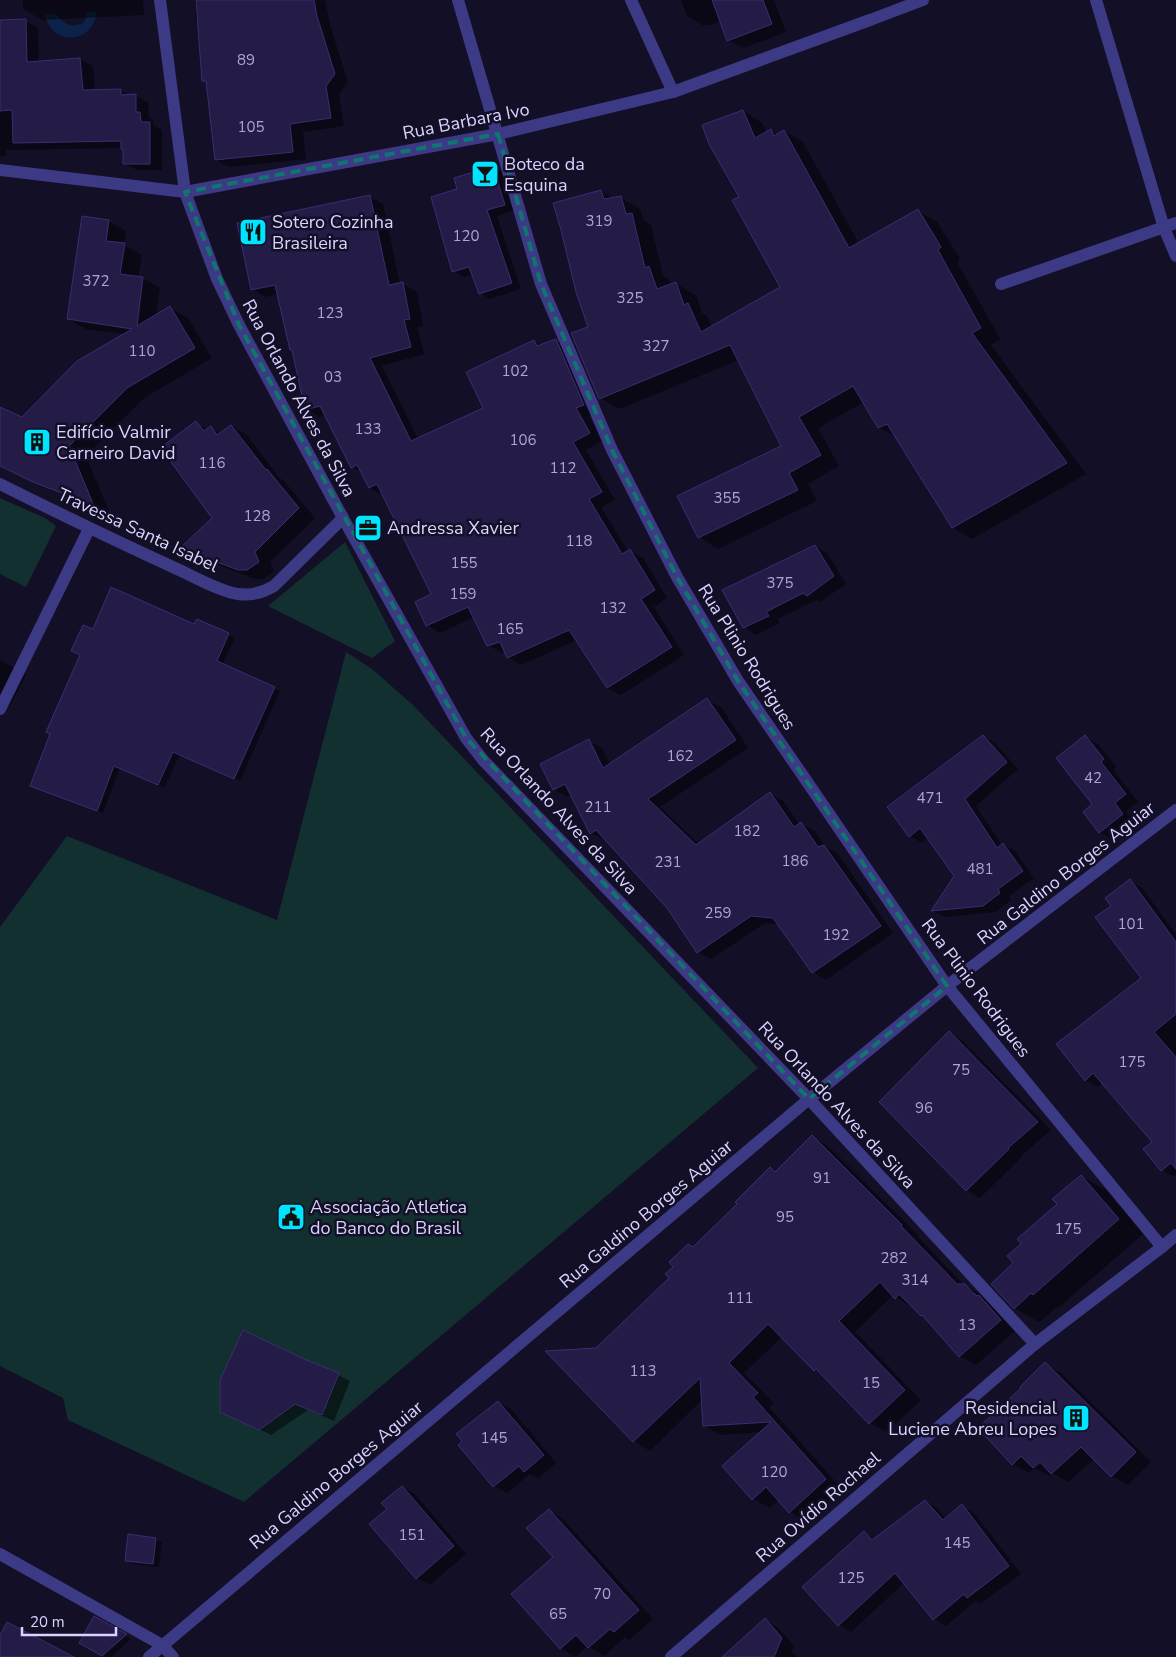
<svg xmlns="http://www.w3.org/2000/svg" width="1176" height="1657" font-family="'Nunito Sans',sans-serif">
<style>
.green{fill:#12302f}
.water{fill:#0c2248}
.shadow{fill:#0007}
.building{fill:#241b47;stroke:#3b2d73}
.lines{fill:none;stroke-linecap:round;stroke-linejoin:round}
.service{stroke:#3d3a85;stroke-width:12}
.minor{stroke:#3d3a85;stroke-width:12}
.tertiary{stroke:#3d3a85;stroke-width:12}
.marked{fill:none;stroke:#0f766e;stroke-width:4;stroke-dasharray:10 6;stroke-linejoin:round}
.labels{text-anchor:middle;stroke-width:5;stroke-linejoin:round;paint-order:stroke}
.number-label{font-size:15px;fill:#aca6d1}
.street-label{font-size:18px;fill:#d9d4ff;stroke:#130f26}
.poi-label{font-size:18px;fill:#d9d4ff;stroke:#130f26;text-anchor:start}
</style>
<rect width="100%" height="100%" fill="#130f26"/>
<g class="green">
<polygon points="0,498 45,518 56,526 26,587 0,574"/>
<polygon points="345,542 395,641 372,658 268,606"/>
<polygon points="346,652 372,669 413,705 758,1068 244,1502 68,1420 63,1398 0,1366 0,927 67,836 277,920"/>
</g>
<path class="water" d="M97,11C93,45 51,47 45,14H56C64,23 70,29 83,23L86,17V13Z"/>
<g class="shadow">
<polygon points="23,0 143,0 144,15 42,20 23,9"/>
<polygon points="195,0 325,0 330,25 348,82 339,94 344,126 303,132 306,159 229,167 216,160 208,83 203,80 199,23 196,22"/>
<polygon points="681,0 774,0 786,32 743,48 728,40 721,21 711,25 702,25 687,16"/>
<polygon points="0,21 25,21 38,28 39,63 80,59 93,66 95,91 120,91 129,95 135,95 148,103 149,118 153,120 153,125 162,130 162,170 137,170 124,163 124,149 122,148 6,150 6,156 0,156"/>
<polygon points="743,111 762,123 767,133 771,130 778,135 784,131 803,142 859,244 918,211 937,222 960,259 957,262 1000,339 991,345 1086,474 972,539 953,528 897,438 879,427 864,402 818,428 839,466 808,484 817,501 718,549 699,537 782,447 739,360 619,409 600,398 589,328 601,191 614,199 621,198 640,209 644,221 651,225 663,276 669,279 671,286 676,284 696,295 702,313 707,316 712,327 782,288 740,198"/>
<polygon points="493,167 503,173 514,210 497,216 521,289 490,299 480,293 473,274 464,277 453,271"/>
<polygon points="370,197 383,204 400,284 403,284 417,292 423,326 417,327 424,354 382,366 418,439 484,408 534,341 542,345 556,340 569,348 597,413 589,416 602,441 586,450 615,500 601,507 628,551 630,551 643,558 667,598 654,607 684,655 621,695 607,688 577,640 521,665 508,657 505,652 502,653 488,645 474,617 440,633 427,625 433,595 383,495 370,488 363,473 352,467 326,415 320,417 306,409 293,350 278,294 265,297 252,289"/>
<polygon points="108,221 126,231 124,245 142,255 138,278 142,278 160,288 156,316 170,308 188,318 212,358 144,398 86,456 110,514 52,491 0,466 0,408 22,419 125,334 86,329 68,319"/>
<polygon points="196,423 208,430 211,428 221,434 232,426 248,436 279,478 283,480 315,518 270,562 274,571 264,579 255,579 198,557 182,548 214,518"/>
<polygon points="815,546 827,553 846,584 820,602 816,600 778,619 780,623 756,635 744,627"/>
<polygon points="197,620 235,638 222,665 280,691 240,781 180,754 164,788 120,768 103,813 32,786 93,631 195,625"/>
<polygon points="0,660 26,675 10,706 0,701"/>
<polygon points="707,700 721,707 748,748 660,807 699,844 770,794 783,801 800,825 802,824 815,831 825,847 838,854 893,933 826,980 813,972 779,924 765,923 711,959 698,952 668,908 606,840 604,840 591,833 572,794 567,797 554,789 589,741 602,748 610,764"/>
<polygon points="983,736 995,743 1018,769 976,806 1002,845 1003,844 1015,851 1034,878 1009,896 1011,900 995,912 945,917 933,911 955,876 928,838 922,843 910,836"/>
<polygon points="1085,737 1098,744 1116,767 1113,770 1138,802 1126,811 1135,822 1113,839 1100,832 1094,804"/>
<polygon points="1130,881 1142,888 1176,934 1176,1175 1174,1177 1162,1170 1154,1142 1102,1083 1098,1087 1086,1080 1142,979 1113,906"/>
<polygon points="950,1033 963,1041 1051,1130 1021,1156 1022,1157 980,1198 966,1190"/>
<polygon points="812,1137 828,1146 918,1235 917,1236 964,1285 982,1295 1017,1329 976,1365 959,1356 925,1317 913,1306 912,1307 893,1295 855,1332 921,1400 887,1432 870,1423 825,1376 815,1370 782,1337 744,1373 774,1403 769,1407 842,1489 806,1521 790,1512 779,1500 770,1508 753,1499 762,1432 720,1435 704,1425 702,1400 650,1451 634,1441 597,1349 671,1278 694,1248 739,1204 770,1168 776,1172"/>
<polygon points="1081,1176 1106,1190 1143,1234 1058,1308 1057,1307 1039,1322 1014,1308 1023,1244 1059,1204"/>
<polygon points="1045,1364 1061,1373 1151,1462 1128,1485 1112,1476 1094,1459 1068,1482 1053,1473 1049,1476 1035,1468 1029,1473 1013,1464 1023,1388"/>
<polygon points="338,1375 350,1381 334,1421 308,1410 271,1435 221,1411"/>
<polygon points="498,1402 511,1409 556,1463 538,1478 530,1474 507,1493 494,1486"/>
<polygon points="402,1487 415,1494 466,1554 430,1585 417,1578 389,1509"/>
<polygon points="925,1501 937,1508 946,1519 962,1506 974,1513 1021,1574 980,1604 975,1601 946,1626 934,1619 905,1582 851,1632 839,1625 864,1533 875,1539"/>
<polygon points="549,1510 563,1519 653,1619 629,1640 625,1637 604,1656 588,1646 575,1657 561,1648 554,1557"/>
<polygon points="129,1536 156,1539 162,1543 159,1567 132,1564 126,1561"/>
<polygon points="94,1618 131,1639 111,1657 107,1657 81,1643"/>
<polygon points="765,1620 777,1627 794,1645 791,1651 797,1657 724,1657"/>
</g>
<g class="building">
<polygon points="196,0 314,0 317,16 335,74 326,86 331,118 290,124 293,152 215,160 206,81 202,81"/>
<polygon points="712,0 763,0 772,24 727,41"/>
<polygon points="26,19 27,62 80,58 83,90 121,89 121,95 136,94 136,112 140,112 141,122 150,122 150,164 123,164 123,149 121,149 121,141 13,143 12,110 0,111 0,20"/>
<polygon points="743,110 755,138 771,129 774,136 784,130 849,248 918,209 941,247 938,250 981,328 972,333 1067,463 952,528 887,424 878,428 853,386 799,417 821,455 789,473 798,490 698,538 677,496 781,446 730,345 599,399 571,333 588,327 576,292 561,230 553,203 601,190 604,199 621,196 626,214 632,213 645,268 649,266 657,289 676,282 684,305 688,303 701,332 780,287 732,200 739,197 709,144 702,125"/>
<polygon points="493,166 505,205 487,210 512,283 479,294 469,267 452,272 431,197 457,189 454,178"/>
<polygon points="370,195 389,285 403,282 410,319 404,320 411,347 370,358 411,441 483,408 466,372 534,340 537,346 556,339 584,405 576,408 590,433 573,442 602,492 589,499 622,554 630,549 655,590 641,599 672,647 607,688 569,630 507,658 500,642 487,646 468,607 426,626 415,602 431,594 377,484 369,488 357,465 351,468 320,406 305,410 292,350 290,350 275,285 251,290 237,223"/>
<polygon points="82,216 109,220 106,241 125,243 120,274 143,277 137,326 170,306 195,348 127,388 69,446 94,506 33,482 0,466 0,407 22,417 77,361 132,329 67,319"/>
<polygon points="196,421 204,431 211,426 217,435 231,425 266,470 267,469 299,508 255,552 259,562 247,570 238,570 180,548 212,518 171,462 173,460 163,446"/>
<polygon points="815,545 834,576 807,596 803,593 766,612 769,616 743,628 722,590"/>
<polygon points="111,587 194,624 197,619 229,633 217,661 275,687 234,779 173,752 158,785 114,766 97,811 30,786 50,734 46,732 80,655 71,651 83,625 93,629"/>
<polygon points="707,698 736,740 648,799 696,845 770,792 794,827 801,822 818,847 824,845 881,926 812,973 773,918 751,916 697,953 667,908 596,830 590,834 565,784 553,790 540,764 589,739 603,768"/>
<polygon points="983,735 1007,762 965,799 997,848 1003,843 1023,871 998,889 1000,893 983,906 931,911 954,876 920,828 909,837 887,807"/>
<polygon points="1085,735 1104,759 1101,762 1126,794 1115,803 1123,814 1099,833 1083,812 1092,804 1056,758"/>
<polygon points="1130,879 1176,942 1176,1014 1154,1032 1176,1057 1176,1169 1171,1163 1161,1171 1143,1149 1152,1142 1093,1073 1085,1081 1056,1044 1141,978 1095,917 1111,906 1105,898"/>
<polygon points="949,1031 1038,1122 1008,1148 1009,1149 966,1191 879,1102"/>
<polygon points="812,1135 902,1225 901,1226 957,1284 965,1284 974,1294 975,1294 977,1296 979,1295 1001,1320 959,1357 922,1315 921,1316 899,1294 895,1299 880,1282 839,1321 905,1390 869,1424 816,1369 814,1371 768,1324 729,1363 758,1393 753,1397 826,1479 789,1513 766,1487 752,1500 722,1466 771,1422 703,1426 700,1378 633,1442 545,1351 596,1348 669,1278 665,1274 673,1267 669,1262 688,1244 693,1247 737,1204 735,1202 770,1167 775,1172"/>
<polygon points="1081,1175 1119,1219 1033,1295 1031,1293 1014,1309 991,1284 1013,1263 1007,1256 1021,1244 1017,1239 1057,1204 1052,1199"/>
<polygon points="243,1330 304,1359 339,1373 322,1415 295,1404 259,1430 220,1412 220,1380"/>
<polygon points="1045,1362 1136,1452 1111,1477 1081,1447 1051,1474 1040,1462 1033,1468 1021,1456 1012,1465 978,1428 1021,1388 1020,1387"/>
<polygon points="498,1401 544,1455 524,1472 519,1466 493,1487 458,1445 462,1441 456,1434"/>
<polygon points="402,1486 454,1546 416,1579 369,1524 387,1509 381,1503"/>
<polygon points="925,1500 943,1520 962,1504 1009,1566 967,1598 964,1594 933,1620 895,1573 838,1626 802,1587 864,1531 872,1540"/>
<polygon points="549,1509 639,1610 614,1632 610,1629 588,1648 576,1635 560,1649 511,1594 553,1557 526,1528"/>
<polygon points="128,1534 156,1538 153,1564 125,1561"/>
<polygon points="94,1616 127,1634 102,1656 79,1643"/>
<polygon points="765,1618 782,1638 774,1657 722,1657"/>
<polygon points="7,1622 74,1657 0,1657 0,1635"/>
</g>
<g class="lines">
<polyline class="service" points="0,709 89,529"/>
<g class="minor">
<polyline points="160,0 185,192 217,279 239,325 343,518 466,738 483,760 809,1099 1035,1344"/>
<polyline points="458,0 541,284 612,450 677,577 738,681 947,986 1162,1247"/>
<polyline points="631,0 673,92"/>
<polyline points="1096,0 1164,228 1176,256"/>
<polyline points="870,20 923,0"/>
<polyline points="1001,284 1176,223"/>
<path d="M0,484C58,513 116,541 175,568C191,575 221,592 238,594C251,596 262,593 274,586L343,518"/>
<polyline points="0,1554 162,1645 173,1657"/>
<polyline points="149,1657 809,1099 947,986 1176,810"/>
<polyline points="671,1657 1035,1344 1162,1247 1176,1235"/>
</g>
<polyline class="tertiary" points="0,170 185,192 498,134 673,92 870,20"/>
</g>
<path class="marked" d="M498,134L541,284L612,450L677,577L738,681L947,986L809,1099L466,738L239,325L185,192Z"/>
<defs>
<symbol id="bar-square" viewBox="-11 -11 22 22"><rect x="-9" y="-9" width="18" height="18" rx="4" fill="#00e5ff" stroke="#130f26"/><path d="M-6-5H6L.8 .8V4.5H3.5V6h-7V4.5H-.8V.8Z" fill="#111"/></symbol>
<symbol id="restaurant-square" viewBox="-11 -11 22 22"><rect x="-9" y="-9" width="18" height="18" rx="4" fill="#00e5ff" stroke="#130f26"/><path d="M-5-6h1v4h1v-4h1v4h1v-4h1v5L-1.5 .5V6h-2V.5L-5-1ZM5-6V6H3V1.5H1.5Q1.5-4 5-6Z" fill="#111"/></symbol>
<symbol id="building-square" viewBox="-11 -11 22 22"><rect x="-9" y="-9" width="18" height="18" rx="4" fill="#00e5ff" stroke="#130f26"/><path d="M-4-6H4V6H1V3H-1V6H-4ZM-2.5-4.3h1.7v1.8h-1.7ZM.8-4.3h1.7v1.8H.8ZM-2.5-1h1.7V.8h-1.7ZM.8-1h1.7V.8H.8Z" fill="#111"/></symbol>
<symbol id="office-square" viewBox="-11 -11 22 22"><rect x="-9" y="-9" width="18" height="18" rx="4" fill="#00e5ff" stroke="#130f26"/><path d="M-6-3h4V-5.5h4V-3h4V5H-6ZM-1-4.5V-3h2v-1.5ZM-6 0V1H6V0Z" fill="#111"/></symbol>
<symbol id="civic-square" viewBox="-11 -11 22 22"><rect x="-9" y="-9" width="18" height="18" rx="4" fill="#00e5ff" stroke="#130f26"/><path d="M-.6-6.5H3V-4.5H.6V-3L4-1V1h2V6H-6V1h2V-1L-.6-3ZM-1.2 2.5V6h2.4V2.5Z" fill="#111"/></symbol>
</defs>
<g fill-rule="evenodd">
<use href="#bar-square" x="469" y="158" width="32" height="32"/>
<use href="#restaurant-square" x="237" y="216" width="32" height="32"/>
<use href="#building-square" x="21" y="426" width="32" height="32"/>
<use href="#office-square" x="352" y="512" width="32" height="32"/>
<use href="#civic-square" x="275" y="1201" width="32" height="32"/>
<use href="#building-square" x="1060" y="1402" width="32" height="32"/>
</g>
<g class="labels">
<g class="number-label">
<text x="246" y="65">89</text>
<text x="251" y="132">105</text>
<text x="599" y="226">319</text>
<text x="466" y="241">120</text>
<text x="96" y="286">372</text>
<text x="630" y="303">325</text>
<text x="330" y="318">123</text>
<text x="656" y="351">327</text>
<text x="142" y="356">110</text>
<text x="515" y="376">102</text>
<text x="333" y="382">03</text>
<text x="368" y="434">133</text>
<text x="523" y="445">106</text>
<text x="212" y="468">116</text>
<text x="563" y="473">112</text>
<text x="727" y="503">355</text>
<text x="257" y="521">128</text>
<text x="579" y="546">118</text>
<text x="464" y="568">155</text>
<text x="780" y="588">375</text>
<text x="463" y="599">159</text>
<text x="613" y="613">132</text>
<text x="510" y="634">165</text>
<text x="680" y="761">162</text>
<text x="1093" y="783">42</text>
<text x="930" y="803">471</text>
<text x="598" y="812">211</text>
<text x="747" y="836">182</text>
<text x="795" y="866">186</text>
<text x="668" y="867">231</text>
<text x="980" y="874">481</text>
<text x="718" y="918">259</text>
<text x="1131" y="929">101</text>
<text x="836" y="940">192</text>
<text x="1132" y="1067">175</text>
<text x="961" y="1075">75</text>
<text x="924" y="1113">96</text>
<text x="822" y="1183">91</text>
<text x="785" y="1222">95</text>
<text x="1068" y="1234">175</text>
<text x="894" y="1263">282</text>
<text x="915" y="1285">314</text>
<text x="740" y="1303">111</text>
<text x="967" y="1330">13</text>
<text x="643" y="1376">113</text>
<text x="871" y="1388">15</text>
<text x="494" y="1443">145</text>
<text x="774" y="1477">120</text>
<text x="412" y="1540">151</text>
<text x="957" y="1548">145</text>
<text x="851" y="1583">125</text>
<text x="602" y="1599">70</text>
<text x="558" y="1619">65</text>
</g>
<g class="street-label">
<text transform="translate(466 121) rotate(-11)" y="6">Rua Barbara Ivo</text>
<text transform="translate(299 398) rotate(62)" y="6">Rua Orlando Alves da Silva</text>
<text transform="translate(138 530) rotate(25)" y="6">Travessa Santa Isabel</text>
<text transform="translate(747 657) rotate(58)" y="6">Rua Plinio Rodrigues</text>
<text transform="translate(559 811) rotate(47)" y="6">Rua Orlando Alves da Silva</text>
<text transform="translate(1066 873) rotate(-38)" y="6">Rua Galdino Borges Aguiar</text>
<text transform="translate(976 988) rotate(53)" y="6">Rua Plinio Rodrigues</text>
<text transform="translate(837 1105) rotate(47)" y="6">Rua Orlando Alves da Silva</text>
<text transform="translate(646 1214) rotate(-40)" y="6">Rua Galdino Borges Aguiar</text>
<text transform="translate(336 1475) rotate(-40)" y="6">Rua Galdino Borges Aguiar</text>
<text transform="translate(818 1507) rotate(-41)" y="6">Rua Ovídio Rochael</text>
</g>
<g class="poi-label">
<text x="504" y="170">Boteco da<tspan x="504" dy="21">Esquina</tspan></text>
<text x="272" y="228">Sotero Cozinha<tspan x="272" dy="21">Brasileira</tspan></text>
<text x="56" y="438">Edifício Valmir<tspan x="56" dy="21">Carneiro David</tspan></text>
<text x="387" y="534">Andressa Xavier</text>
<text x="310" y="1213">Associação Atletica<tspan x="310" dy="21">do Banco do Brasil</tspan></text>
<text x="1057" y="1414" text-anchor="end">Residencial<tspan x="1057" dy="21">Luciene Abreu Lopes</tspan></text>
</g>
</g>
<path d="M22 1627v8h94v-8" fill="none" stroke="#d9d4ff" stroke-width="2.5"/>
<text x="30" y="1627" font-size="15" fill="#d9d4ff" stroke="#130f26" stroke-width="4" paint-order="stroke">20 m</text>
</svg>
